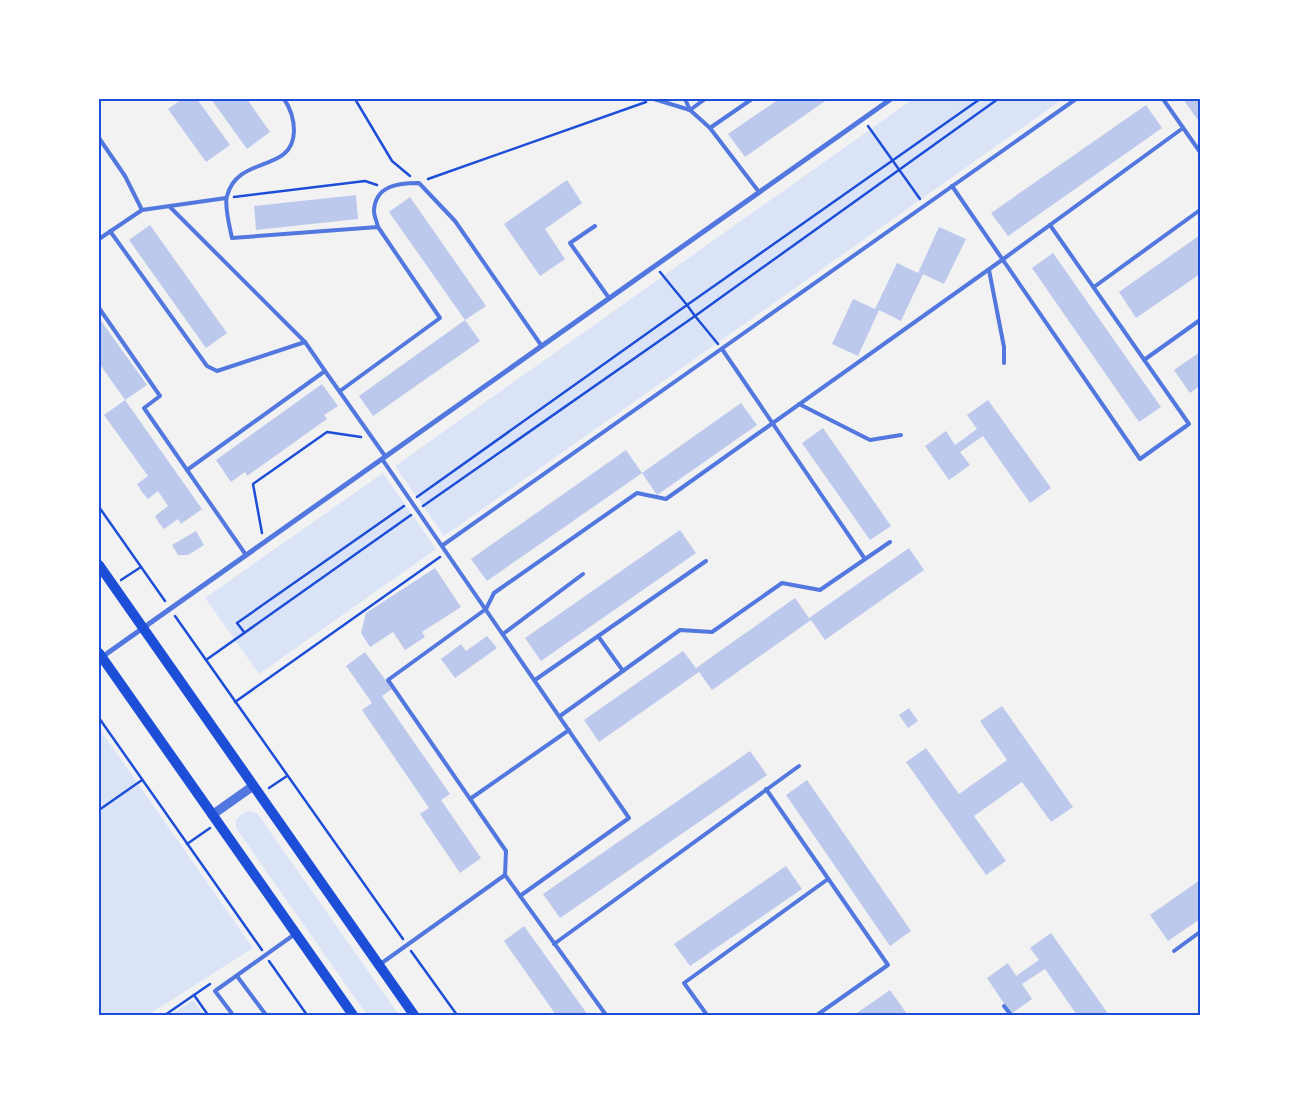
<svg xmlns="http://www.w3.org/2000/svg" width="1299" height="1114" font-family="Commissioner,sans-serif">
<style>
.green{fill:#dbe4f7}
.building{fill:#bdc9ec}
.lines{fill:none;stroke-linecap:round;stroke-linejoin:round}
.path{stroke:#1d4ed8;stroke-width:2.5}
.service{stroke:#5277de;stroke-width:4}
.minor{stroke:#5277de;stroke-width:5}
.tertiary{stroke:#5277de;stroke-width:9}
.secondary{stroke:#1d4ed8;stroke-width:10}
.neatline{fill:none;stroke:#1d4ed8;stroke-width:2}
</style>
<rect width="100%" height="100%" fill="#f2f2f2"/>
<g class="green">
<polygon points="913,99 1063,99 444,536 395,466"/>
<polygon points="383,473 436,549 259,674 205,598"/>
<polygon points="99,728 253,948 148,1015 99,1015"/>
<polygon points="249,811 257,813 399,1015 367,1015 236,828 236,820 242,814"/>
<polygon points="193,1000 204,1015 171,1015"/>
</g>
<g class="building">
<polygon points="182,99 197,99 230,145 206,162 168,109"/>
<polygon points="211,99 247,99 270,132 247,149"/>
<polygon points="779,99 828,99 745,157 728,134"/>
<polygon points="1183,99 1200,99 1200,123"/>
<polygon points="1146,105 1162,128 1008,236 991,213"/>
<polygon points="567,180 582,203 545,229 565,259 540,276 504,224"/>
<polygon points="356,195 358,219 256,230 254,206"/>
<polygon points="410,197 486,306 465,320 389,212"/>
<polygon points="150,225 227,333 206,348 129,240"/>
<polygon points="939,227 966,239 944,284 923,274 901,321 879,310 858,356 832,344 853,299 875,309 897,263 918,273"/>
<polygon points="1200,235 1200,274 1136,318 1119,292"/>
<polygon points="1053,253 1161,407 1139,422 1032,268"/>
<polygon points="99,318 147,385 125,400 99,363"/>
<polygon points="465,320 480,341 373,416 359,396"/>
<polygon points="1200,352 1200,386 1190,393 1174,370"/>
<polygon points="322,384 338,406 324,415 327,419 247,476 245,472 231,482 216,460"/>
<polygon points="125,400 202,509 181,524 178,519 164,529 159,523 155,516 168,506 158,491 148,499 142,492 137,484 148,476 104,415"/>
<polygon points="988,400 1051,488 1030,503 983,436 960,452 970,465 949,480 925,446 946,431 955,445 977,429 967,415"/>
<polygon points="741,403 757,425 657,495 642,473"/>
<polygon points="823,428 891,526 870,540 802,443"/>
<polygon points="626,450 642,473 487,581 471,559"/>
<polygon points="680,530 696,553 541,661 525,638"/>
<polygon points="196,531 204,545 188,555 178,555 172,545"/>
<polygon points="909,548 924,570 825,640 811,620 712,690 699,672 599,742 584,720 683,651 696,668 795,598 809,618"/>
<polygon points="435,568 461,607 422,632 425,637 405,650 393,632 370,647 361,633 366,613"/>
<polygon points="487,636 497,648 455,678 441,659 461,644 466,651"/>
<polygon points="365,652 392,689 382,696 450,794 441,800 481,858 460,873 420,814 429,808 362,710 372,703 346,666"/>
<polygon points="1002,706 1073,807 1051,822 1022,782 974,816 1006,861 986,875 906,762 926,748 959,794 1007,760 980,721"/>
<polygon points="909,708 918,721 908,728 899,715"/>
<polygon points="750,751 767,775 560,918 543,894"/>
<polygon points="807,780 911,931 890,946 786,795"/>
<polygon points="786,866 802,889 690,966 674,944"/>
<polygon points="1200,880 1200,919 1168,941 1150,915"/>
<polygon points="524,926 588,1015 556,1015 504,941"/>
<polygon points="1051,933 1109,1015 1077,1015 1045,969 1022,984 1032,999 1011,1014 987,978 1008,963 1016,976 1039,960 1030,948"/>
<polygon points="890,990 907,1014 854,1015"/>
</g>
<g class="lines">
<g class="path">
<polyline points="355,99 392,161 410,176"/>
<polyline points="868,126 920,199"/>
<polyline points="428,179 646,102"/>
<polyline points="234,197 365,181 377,185"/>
<polyline points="660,272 687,305 980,99"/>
<polyline points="718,344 695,316 998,99"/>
<polyline points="417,497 687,305 695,316 423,506"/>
<polyline points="99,507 165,601"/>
<polyline points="262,533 253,484 327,432 361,437"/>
<polyline points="121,580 141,567"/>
<polyline points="175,616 403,939"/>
<polyline points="244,632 237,623 404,506"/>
<polyline points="206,660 411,515"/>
<polyline points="235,702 440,557"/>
<polyline points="99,718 262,950"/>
<polyline points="269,788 287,776"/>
<polyline points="99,810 142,780"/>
<polyline points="187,844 210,828"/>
<polyline points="411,951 457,1015"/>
<polyline points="269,961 307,1015"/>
<polyline points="194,995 208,1015"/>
<polyline points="165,1015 210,984"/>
</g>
<g class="service">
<path d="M284,99C291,109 294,119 294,131C293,174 238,154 227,196C224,206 230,228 232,238L378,227L440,318L340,391"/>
<polyline points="654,99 690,110 705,99"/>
<polyline points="685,99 690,110 710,128 759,192"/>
<polyline points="1163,99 1200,152"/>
<polyline points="710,128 752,99"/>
<polyline points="99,138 125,176 142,210"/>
<polyline points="952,186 1140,459 1189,424 1050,225"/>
<polyline points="170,207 305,342 325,371"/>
<polyline points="595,226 570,243 609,298"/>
<path d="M378,227C377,222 374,216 374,211C375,185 399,183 419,183L455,221L541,345"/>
<polyline points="110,231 207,366 217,371 305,342"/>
<polyline points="99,239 142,210 226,198"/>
<polyline points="989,270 1004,347 1004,363"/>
<polyline points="1094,287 1200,210"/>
<polyline points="99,308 160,396 144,408 246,555"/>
<polyline points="722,349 865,559"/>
<polyline points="1144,360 1200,320"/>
<polyline points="799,404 870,440 901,435"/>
<polyline points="382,459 629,818 520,896"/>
<polyline points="187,470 325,371 385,456"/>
<polyline points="443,545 1076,99"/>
<polyline points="503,634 583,574"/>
<polyline points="598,636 623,671"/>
<polyline points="535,680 706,561"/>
<polyline points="560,716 680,630 712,632 782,583 820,590 890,542"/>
<polyline points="766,789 888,965 817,1015"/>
<polyline points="470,799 569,730"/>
<polyline points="554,944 799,766"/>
<polyline points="1174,951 1200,932"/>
<polyline points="379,965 505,875"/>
<polyline points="237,976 266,1015"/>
<polyline points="1004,1006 1011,1015"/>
<polyline points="233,1015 215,991 295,934"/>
<polyline points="606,1015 505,875 506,851 388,680 486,609 494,593 637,493 666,499 1002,260 1183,128"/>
<polyline points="707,1015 684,983 828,879"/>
</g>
<polyline class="minor" points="102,657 891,99"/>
<polyline class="tertiary" points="212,815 253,786"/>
<g class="secondary">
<polyline points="99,565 414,1015"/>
<polyline points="99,653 353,1015"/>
</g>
</g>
<rect width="1299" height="1114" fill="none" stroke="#ffffff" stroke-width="200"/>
<rect x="100" y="100" width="1099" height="914" class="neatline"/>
</svg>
